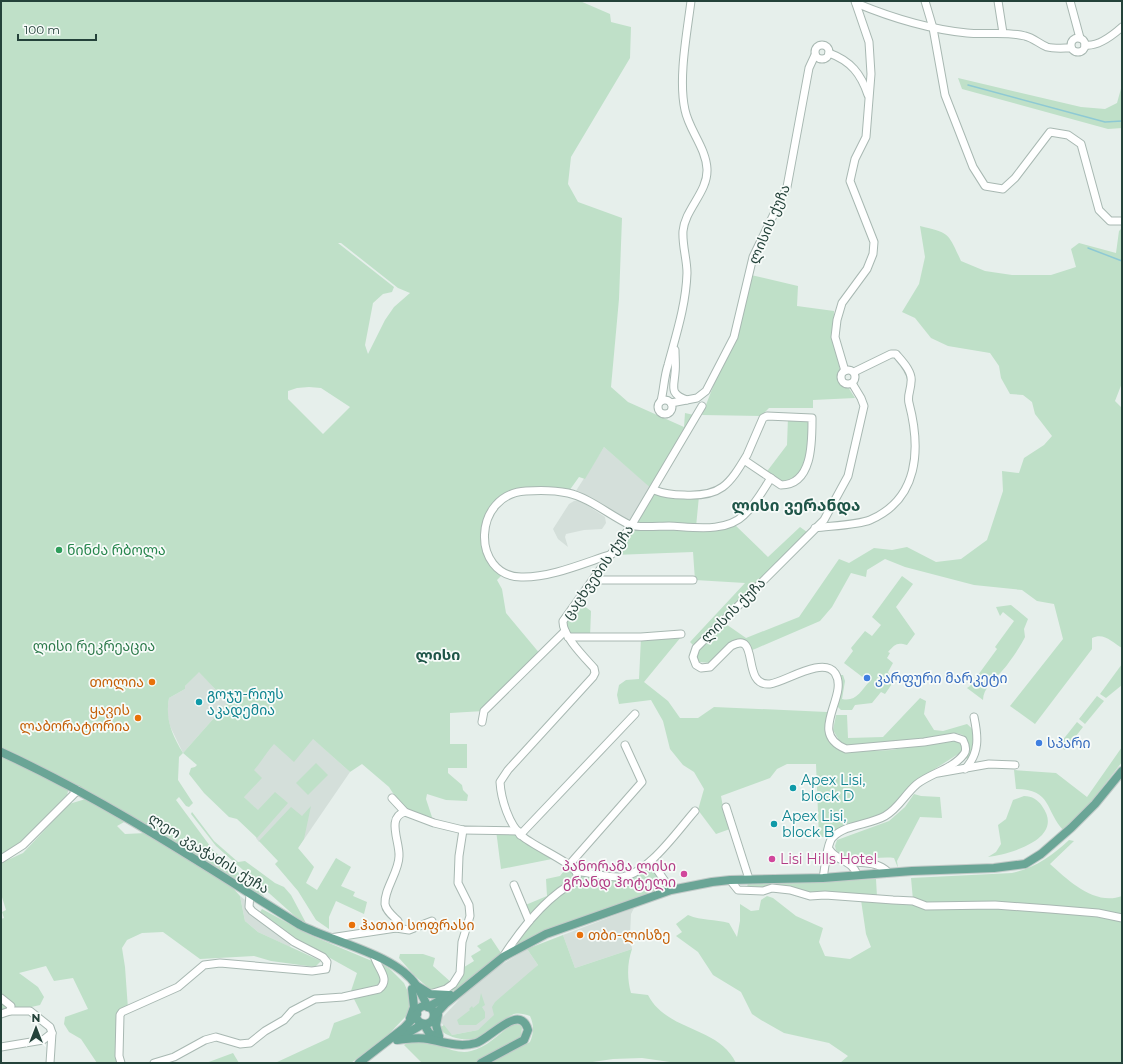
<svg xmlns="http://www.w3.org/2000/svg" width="1123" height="1064" font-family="Montserrat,'Noto Sans Georgian',sans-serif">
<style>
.built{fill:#d4dfda}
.green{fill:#bfe0c8;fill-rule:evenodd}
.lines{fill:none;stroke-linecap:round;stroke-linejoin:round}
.stream{stroke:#8ec9d4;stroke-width:1.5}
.minor-casing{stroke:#a8b8b2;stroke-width:9}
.major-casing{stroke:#c2cac8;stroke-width:10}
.minor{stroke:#fff;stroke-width:7}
.major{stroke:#6aa596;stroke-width:8}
.leisure-dot{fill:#2e9e5b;stroke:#f7fbf9;stroke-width:1.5}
.shop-dot{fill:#3f7fe0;stroke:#f7fbf9;stroke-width:1.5}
.food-dot{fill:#e8710a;stroke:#f7fbf9;stroke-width:1.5}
.culture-dot{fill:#0f9aa8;stroke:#f7fbf9;stroke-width:1.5}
.hotel-dot{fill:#d1479c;stroke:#f7fbf9;stroke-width:1.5}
.labels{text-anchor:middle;stroke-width:3.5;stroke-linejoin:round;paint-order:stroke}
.street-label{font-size:14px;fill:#24423a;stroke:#f7fbf9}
.leisure-label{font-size:14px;fill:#27864d;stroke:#f7fbf9;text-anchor:start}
.park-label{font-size:14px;fill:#2d7a4b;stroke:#f7fbf9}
.shop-label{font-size:14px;fill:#366cbe;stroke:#f7fbf9;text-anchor:start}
.food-label{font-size:14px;fill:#c56008;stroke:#f7fbf9;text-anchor:end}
.culture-label{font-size:14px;fill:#0d838f;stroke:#f7fbf9;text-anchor:start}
.hotel-label{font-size:14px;fill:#b23c85;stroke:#f7fbf9;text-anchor:start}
.neighbourhood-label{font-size:15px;font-weight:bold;fill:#1f5548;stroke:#f7fbf9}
.quarter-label{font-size:16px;font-weight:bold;fill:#1f5548;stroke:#f7fbf9}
</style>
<rect width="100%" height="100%" fill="#e6efeb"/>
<g class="built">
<polygon points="604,447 654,490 631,526 574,494"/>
<polygon points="579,500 605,517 606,523 602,529 584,530 566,534 565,537 568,547 558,539 553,529 569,504 574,501"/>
<polygon points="199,671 214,688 229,701 183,753 170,726 167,712 169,698 185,689 185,686"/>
<polygon points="281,710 350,772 298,848 274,826 259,842 256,838 270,822 221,775"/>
<polygon points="240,896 294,938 290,947 258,932 245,921"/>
<polygon points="634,908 631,914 630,936 632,949 575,968 563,935"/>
<polygon points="527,949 538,965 520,983 492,1019 478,1030 452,1035 448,1033 440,1020 470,988 498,967"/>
</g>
<g class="green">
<path d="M1,1H580L610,14L611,22L631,27L630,58L571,157L568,184L578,202L622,218L619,299L611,387L628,402L684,427L685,413L694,415L654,490L699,496L696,527L631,526L653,490L604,447L585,479L579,477L569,491L505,496L486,526L488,555L504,573L497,580L502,589L506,613L541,655L484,711L450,713V744H467V768H448V773L462,785L463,790L468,795L467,801L446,800L427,794L426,799L434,823L405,812L389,787L362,764L350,772L313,739L294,762L274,744C266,753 262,761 254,770L262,778L244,797L258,810L275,792L288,803L257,838L237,819L229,817L204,793L189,774L191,768L195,767L197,765L183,753L179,757L178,780L193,803L189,807L186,806L179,797L176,800L213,850L264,896L263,898C177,846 92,791 1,748ZM338,243H341L398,288L410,293L394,307L385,320L368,354L365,345L373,303L383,294L392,292L394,287ZM309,387L321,388L350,407L323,434L288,399V391L297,388ZM199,672L214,688L229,701L183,753C172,735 165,719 169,698L185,689V686Z"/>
<polygon points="958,78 1081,107 1105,109 1117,103 1122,85 1122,128 1108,129 962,89"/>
<path d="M920,226C950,233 948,233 961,261L985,271L1012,275H1051L1076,267L1071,249L1079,243L1116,253L1119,231L1122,228V383L1115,401L1122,408V648C1112,642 1104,632 1092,638V649L1035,724L1010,706L1063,639L1054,604L1037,601L1022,590L974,585L905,567L885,559L867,570L866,577L851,573L832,607L820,621L755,649L752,650C748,643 741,641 734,641L711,663L699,662L697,659V651L723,622L746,638L799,617L839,559L849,563L874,548L892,550L907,547L936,562L961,559L987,540L1003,491L1002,471L1019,473L1024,458L1044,445L1052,436L1035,414L1032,402L1023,395L1010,394L1001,378L999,366L990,353L948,346L931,338L915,318L902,312L919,284L925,257Z"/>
<polygon points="751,275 798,286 797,306 834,311 833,340 840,369 837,375 840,384 848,387 855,398 813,400 813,408 769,408 761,416 702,415 718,374 738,337"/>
<polygon points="788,417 812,418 812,448 799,477 788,485 765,474 787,445"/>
<polygon points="734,524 768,557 800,527 807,532 694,646 690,642 745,583 695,580 693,552 614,555 633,527"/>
<path d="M902,576L913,584L896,607L915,634L907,645C897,642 895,644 888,652L890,653L887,658L893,663L888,672L894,681L885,694L881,692L872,703L855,705L852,710H841L836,705L839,675H843L845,681L842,699C856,702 861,691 869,682L844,663L853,651L851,648L865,631L872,636L881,625L872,617Z"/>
<polygon points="577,601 591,611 590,637 568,637 562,625"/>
<path d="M1011,605L1028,619L1024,629L1025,637C1022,644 1008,665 1002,671C995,679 983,688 983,700L967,688L970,686L997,649L995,647L1014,621L1003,612L1000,616L996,607Z"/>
<path d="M681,637L644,682L668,701L680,718H698L714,707L827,712C826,730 826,746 846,752L891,750L953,740L960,742L963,746V751L922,777L884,815L839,830L827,837H819L816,764H787L777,769L770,778L721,796L723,807L730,829L716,834L698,810L704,789L694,772L683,765L670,749L663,721L651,700L619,704L617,695L619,685L626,680L639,679L641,638Z"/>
<polygon points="1122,664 1122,685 1106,698 1100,694"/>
<polygon points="1097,696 1104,701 1085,724 1079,719"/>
<path d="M920,698L926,701L924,714L934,730L943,731L967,724C980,734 974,746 969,759L964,758L969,750L968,742L963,735L956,733L929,739L846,747L840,742L833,730L836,715H847L848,738L883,737Z"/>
<polygon points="1077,722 1083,727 1065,750 1058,746"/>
<path d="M1122,747V762L1092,801L1064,831C1045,811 1052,789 1016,789L1014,770L1056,773L1087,797Z"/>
<polygon points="1,756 69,788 67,795 21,842 1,855"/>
<polygon points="316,763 328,775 308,795 296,783"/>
<path d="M914,794L921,796L940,797L942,818L920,817L897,861L898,868L894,858C875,855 851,867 836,850L835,846L837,840L889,821L905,807Z"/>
<path d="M1024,796C1032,796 1038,800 1042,806C1066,839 1010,854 988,857L996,852L1001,844L998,825L1006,819L1013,800Z"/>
<polygon points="89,798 126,821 117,826 125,834 146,833 232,887 240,896 245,921 258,932 321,961 315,967 271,961 254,956 200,959 163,932 142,933 127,940 122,948 125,967 128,1009 122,1012 121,1063 97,1063 81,1039 69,1032 64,1024 65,1017 88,1009 73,978 54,981 46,966 19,973 38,987 44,997 40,1005 1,1014 1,919 4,918 2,912 6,910 1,894 1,863 23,853 69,804"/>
<polygon points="311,806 304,839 298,848 314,867 306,883 317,890 336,858 351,867 341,886 355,892 353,896 367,902 364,914 336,901 329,917 329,929 316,920 298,891 275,864 278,861 259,841 291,807 302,816"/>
<polygon points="192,812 214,841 238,862 245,861 275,883 284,887 291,895 306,923 297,918 216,846 191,814"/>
<polygon points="496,830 518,831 557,858 501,869"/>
<path d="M1069,840L1074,841L1050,864C1069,881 1095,906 1122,896V915L1100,910L928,905L913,900L911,878L1012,873C1035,868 1052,856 1069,840Z"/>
<polygon points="651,861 671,890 546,934 463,986 448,993 435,994 414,975 399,958 400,954 423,954 435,958 433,966 453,984 461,969 474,961 471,956 481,950 477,946 491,938 503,956 529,921 523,906 547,896 546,879 560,876 569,865 576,871 620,877"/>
<polygon points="876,879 877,897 810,894 774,885 752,889 747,887 748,883"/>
<path d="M767,896L773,898L796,916L823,928L819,942L825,956L850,959L871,947L866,934L861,900L1079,914L1122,921V1063H840L848,1056L829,1043L784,1033L761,1020L752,1014L741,992L713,975L698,952L676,936L682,932L676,924L688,915C702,921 715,919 729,923L737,937L740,921V904L751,911L759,910L761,900Z"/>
<path d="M262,909L310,935L372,961L381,974V981C373,990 363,991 351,991L357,973L294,938L260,912Z"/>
<path d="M563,935L575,968L632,949C627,963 627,979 631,993L648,995C667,1032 719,1026 736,1063H677L642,1058L613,1059L586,1063H490L530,1042C534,1032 534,1025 530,1016C524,1014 517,1012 512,1015C503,1019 495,1028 487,1034C473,1043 452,1040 440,1030L439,1028L444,1025L452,1035L478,1030L494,1015L492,1007L495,1002L538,965L527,949Z"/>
<polygon points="382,964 390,969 404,983 408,992 410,1006 406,1016 388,1035 351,1063 275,1063 329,1038 334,1023 361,1013 353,997 369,995 381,990 385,974"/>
<polygon points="481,993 485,1005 482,1007 485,1012 485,1018 476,1025 459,1025 457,1020 470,1010 469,1009 472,1006 473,1008 479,1003"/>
<path d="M516,1024L521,1025L522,1028L521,1037L494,1054L475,1063H422L404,1045C424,1031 450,1057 471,1051C487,1047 498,1035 511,1025Z"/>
<polygon points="233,1053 239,1063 206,1063"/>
</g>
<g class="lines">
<g class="stream">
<polyline points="968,85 1105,122 1122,121"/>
<polyline points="1088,248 1122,261"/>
</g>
<defs>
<g id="minor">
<polyline points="925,1 933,28 945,95 973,167 985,186 1003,189 1015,178 1050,132 1068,135 1081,144 1099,210 1110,221 1122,221"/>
<polyline points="998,1 1003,33"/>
<polyline points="1070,1 1080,38"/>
<path d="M856,3C892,18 928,29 967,33C987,35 1006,31 1025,36C1034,38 1039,44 1047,47C1054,49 1064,48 1071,48"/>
<circle cx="1078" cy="45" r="7"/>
<circle cx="822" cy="52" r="7"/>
<path d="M1085,45C1098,47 1113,35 1122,27"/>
<path d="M829,53C851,61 861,74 868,95"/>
<path d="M675,350C675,358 676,365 675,373C674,387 669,394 687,400"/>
<circle cx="848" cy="377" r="7"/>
<polyline points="845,371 835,337 837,320 842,303 867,269 873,254 874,242 850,181 855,159 866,137 871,74 869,42 855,1"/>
<circle cx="665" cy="407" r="7"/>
<path d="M661,401C664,389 664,377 668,365C676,335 686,305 687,273C687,259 682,245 683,231C685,209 708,192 707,169C706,148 689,130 685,110C678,79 687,33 691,1"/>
<polyline points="671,403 697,398 706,391 734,337 753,257 787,187 809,68 815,55"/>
<path d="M654,490C664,494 673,495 684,495C721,497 729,485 747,455L763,418L767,416L812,418C812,441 813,485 781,485L744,460"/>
<path d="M815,528C829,526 858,525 870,520C919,499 921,449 909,403C907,395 911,390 911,382C913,372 902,361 896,354H891L854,372"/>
<path d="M612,554C584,563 550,578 521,577C471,576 472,494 526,491C540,490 554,490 568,493C590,498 609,515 630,525C637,528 659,526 669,526C693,527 726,533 744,515C755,505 763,490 771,478"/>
<polyline points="593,580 693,580"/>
<polyline points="568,637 641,637 681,634"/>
<polyline points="482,722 484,711 565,631"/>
<path d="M965,769C980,753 978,736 974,717"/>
<polyline points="938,773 989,764 1015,765"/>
<polyline points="392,798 405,812 434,823 463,830 518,831"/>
<polyline points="726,807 749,879"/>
<polyline points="520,835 635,714"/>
<path d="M829,849C836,861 853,860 857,875"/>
<polyline points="1,859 23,845 78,790"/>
<path d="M840,859C859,866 873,858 888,872"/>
<polyline points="651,861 671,890"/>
<polyline points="569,865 642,782 625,745"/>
<path d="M576,871C590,873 605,877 619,877C646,877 678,830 695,811"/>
<path d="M823,878C825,868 827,842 833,837C846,824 869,825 885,816C899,808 905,794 917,784C931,773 953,769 964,754C967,750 965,744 963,740L954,737L924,742L846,749C806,733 850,696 835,673C823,656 785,682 770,684C740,687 761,629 731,646L710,667L701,668L696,665L693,657L696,648L824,520L848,476L864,406L861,398L852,383"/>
<polyline points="730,880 738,890 763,891 772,888 790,890 810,896 825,895 893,900 913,901 926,906 995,905 1050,909 1098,913 1122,918"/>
<polyline points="514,885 529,921"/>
<polyline points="396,928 409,930 432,921"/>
<path d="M330,938L396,928L398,921C393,916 386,911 385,904C384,889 399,872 399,856C400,842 386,817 405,812"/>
<path d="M503,957C521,929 546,897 576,881C577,878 578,875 576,872C571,862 533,846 522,836C509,825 501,799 500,782L508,770L593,677L595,673L594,668C584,657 562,635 563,621L631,526L702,406"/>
<polyline points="430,994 446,989 453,984 460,973 462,942 470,916 469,905 458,883 459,856 463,830"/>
<polyline points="1,998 11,1006 10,1011 1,1014"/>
<polyline points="10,1011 30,1011 50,1027 52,1033 50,1063"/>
<polyline points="1,1047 43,1040 52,1033"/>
<polyline points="121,1063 119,1056 120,1015 122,1012 178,987 204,965 220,963 312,971 326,969 327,962 323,957 294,942 252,911 249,907 250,894"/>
<path d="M154,1063L174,1057L205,1040L216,1037L240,1044L250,1043L265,1031L284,1020L292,1011L315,999L343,997L379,989C392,979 376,967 374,955"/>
</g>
<g id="major">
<path d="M1,752C106,800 202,864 300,925C333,942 396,955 416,985C421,992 424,1000 428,1007"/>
<polyline points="417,986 430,994 449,995"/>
<circle cx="425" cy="1015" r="9"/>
<polyline points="428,1007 450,995"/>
<polyline points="438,1015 436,1025 439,1036"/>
<polyline points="434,1016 445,1004 503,957 546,934 671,890 712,882 730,880 823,878 912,871 994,868 1025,864 1041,854 1071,828 1095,804 1122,771"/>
<polyline points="410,1018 414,1007 412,989"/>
<polyline points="424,1024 429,1033 439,1039"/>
<polyline points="399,1038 423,1024"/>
<path d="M397,1040C407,1039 418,1037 428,1039C443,1042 460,1048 476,1043C490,1039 520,1002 528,1030L524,1040L481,1063"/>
<polyline points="359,1063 404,1028 417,1014"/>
</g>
</defs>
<use href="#minor" class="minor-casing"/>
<use href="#major" class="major-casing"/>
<use href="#minor" class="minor"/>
<use href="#major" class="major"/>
</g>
<circle class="leisure-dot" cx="59" cy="550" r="4"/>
<g class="shop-dot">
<circle cx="867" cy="678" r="4"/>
<circle cx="1039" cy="743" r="4"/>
</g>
<g class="food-dot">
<circle cx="152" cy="682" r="4"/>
<circle cx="138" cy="718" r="4"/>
<circle cx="352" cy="925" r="4"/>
<circle cx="580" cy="935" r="4"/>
</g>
<g class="culture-dot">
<circle cx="199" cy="702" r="4"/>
<circle cx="793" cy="788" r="4"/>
<circle cx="774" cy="824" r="4"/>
</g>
<g class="hotel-dot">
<circle cx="772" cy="859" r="4"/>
<circle cx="684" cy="874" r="4"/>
</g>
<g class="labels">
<g class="street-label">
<text transform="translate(769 224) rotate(-67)" y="5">ლისის ქუჩა</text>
<text transform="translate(598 572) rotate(-55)" y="5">ცაცხვების ქუჩა</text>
<text transform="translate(733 610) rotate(-45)" y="5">ლისის ქუჩა</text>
<text transform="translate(209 853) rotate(32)" y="5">ლეო კვაჭაძის ქუჩა</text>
</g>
<g class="leisure-label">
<text x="67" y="555">ნინძა რბოლა</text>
</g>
<g class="park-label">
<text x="94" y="651">ლისი რეკრეაცია</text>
</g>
<g class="shop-label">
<text x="875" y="683">კარფური მარკეტი</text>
<text x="1047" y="748">სპარი</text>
</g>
<g class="food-label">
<text x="144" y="687">თოლია</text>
<text x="130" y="715">ყავის<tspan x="130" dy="16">ლაბორატორია</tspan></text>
<text x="360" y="930" text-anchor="start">ჰათაი სოფრასი</text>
<text x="588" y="940" text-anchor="start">თბი-ლისზე</text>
</g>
<g class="culture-label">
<text x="207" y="699">გოჯუ-რიუს<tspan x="207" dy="16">აკადემია</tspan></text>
<text x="801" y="785">Apex Lisi,<tspan x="801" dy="16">block D</tspan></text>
<text x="782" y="821">Apex Lisi,<tspan x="782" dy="16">block B</tspan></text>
</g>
<g class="hotel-label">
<text x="780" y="864">Lisi Hills Hotel</text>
<text x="676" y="871" text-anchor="end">პანორამა ლისი<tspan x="676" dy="16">გრანდ ჰოტელი</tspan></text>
</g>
<g class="neighbourhood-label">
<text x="438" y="660">ლისი</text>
</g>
<g class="quarter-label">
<text x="796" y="511">ლისი ვერანდა</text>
</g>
</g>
<rect width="1123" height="1064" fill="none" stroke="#24423a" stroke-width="4"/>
<g transform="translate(36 1028)" stroke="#f7fbf9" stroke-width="3" paint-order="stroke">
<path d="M0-3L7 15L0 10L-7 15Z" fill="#24423a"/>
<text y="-6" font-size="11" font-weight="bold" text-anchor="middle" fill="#24423a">N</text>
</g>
<path d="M18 34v6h78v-6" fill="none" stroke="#24423a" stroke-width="2"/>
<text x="24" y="34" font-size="12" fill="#24423a" stroke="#f7fbf9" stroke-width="3" paint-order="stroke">100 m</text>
</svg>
